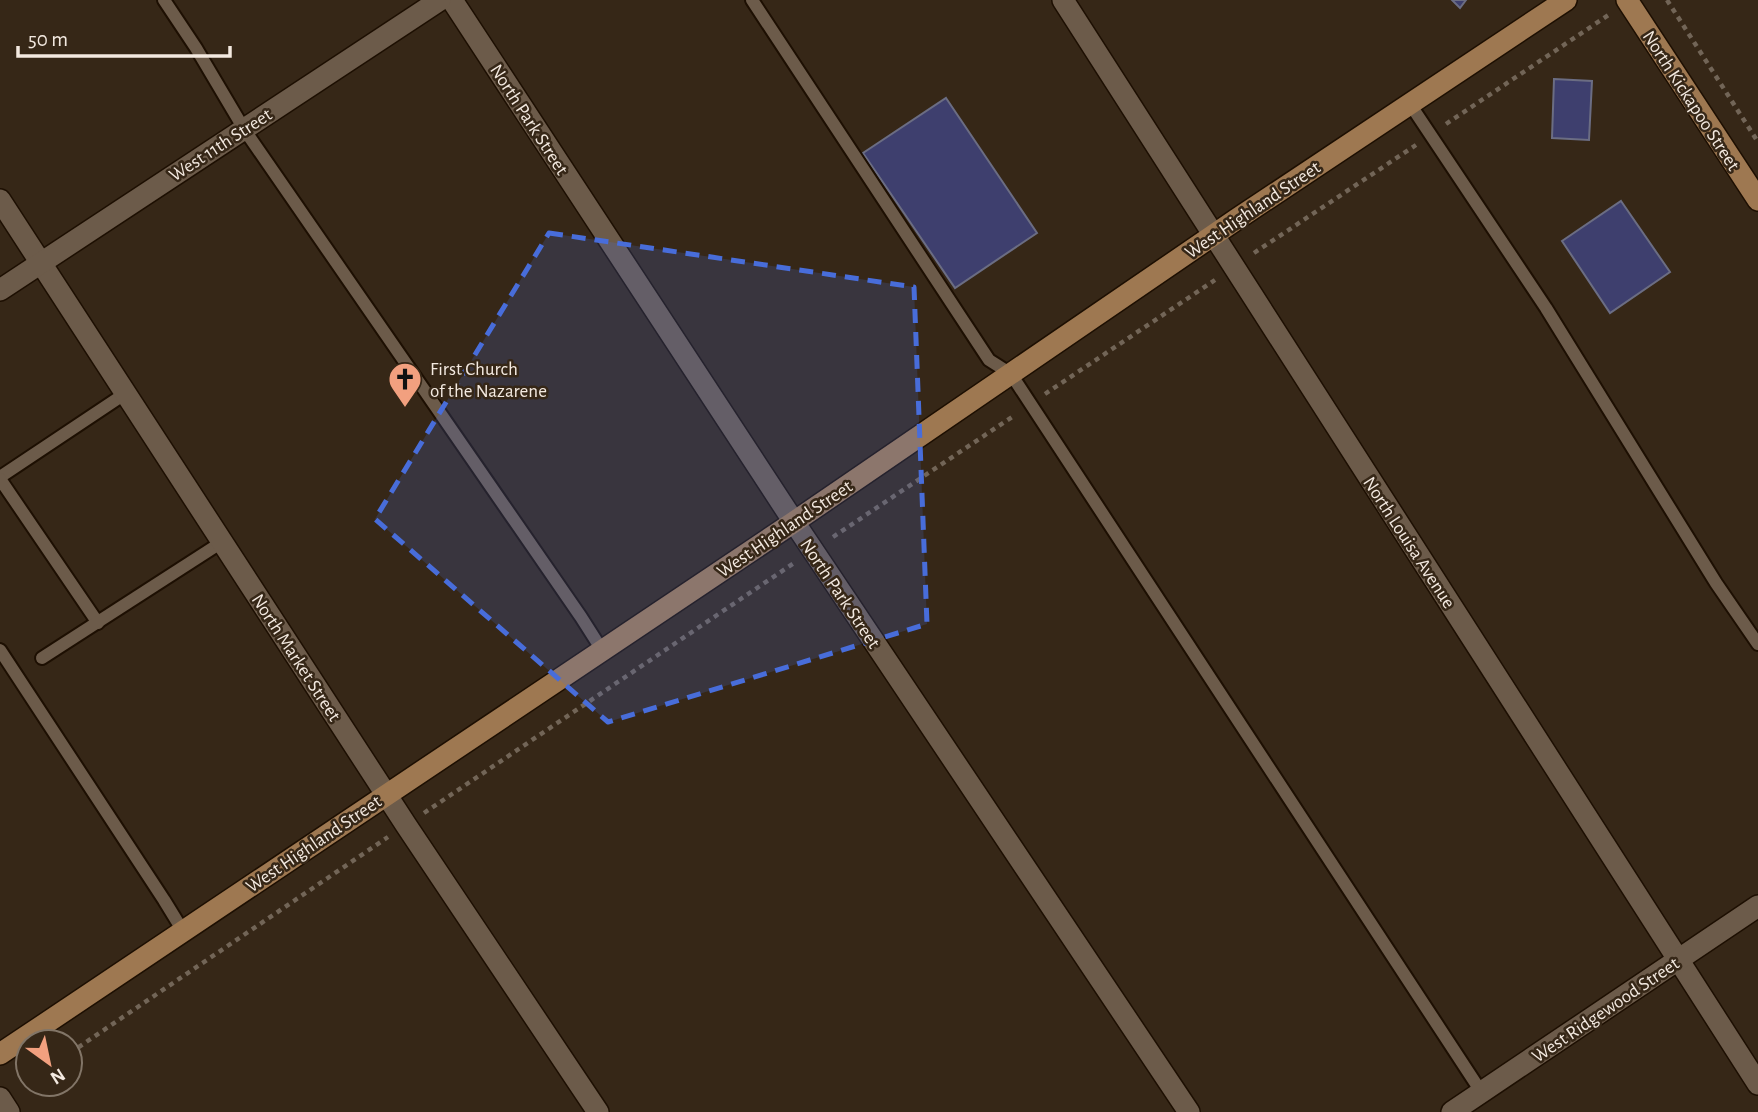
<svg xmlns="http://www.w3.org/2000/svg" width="1758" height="1112" font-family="'Alegreya Sans',sans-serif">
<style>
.building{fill:#3e3f6e;stroke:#6b6d83;stroke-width:2}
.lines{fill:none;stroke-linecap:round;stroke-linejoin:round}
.service-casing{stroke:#1d0f02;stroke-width:16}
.minor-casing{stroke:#1d0f02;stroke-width:24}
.tertiary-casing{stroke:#1d0f02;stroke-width:24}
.primary-casing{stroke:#1d0f02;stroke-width:24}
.path{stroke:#726557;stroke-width:4.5;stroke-dasharray:5 5;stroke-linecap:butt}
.service{stroke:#6c5b4a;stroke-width:12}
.minor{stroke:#6c5b4a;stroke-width:21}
.tertiary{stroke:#6c5b4a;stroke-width:21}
.primary{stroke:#9e7851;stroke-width:21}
.marked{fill:#486dda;fill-opacity:0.2;stroke:#486dda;stroke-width:5;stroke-dasharray:14 9;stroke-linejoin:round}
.labels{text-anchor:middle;stroke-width:5;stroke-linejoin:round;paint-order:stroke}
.street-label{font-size:19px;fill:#f3e9e0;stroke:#362717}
.poi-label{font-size:19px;fill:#f3e9e0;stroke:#362717;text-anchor:start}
</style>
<rect width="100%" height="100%" fill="#362717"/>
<g class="building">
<polygon points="1452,0 1466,0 1460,8"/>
<polygon points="1554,79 1592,81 1589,140 1552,138"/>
<polygon points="946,98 1037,233 955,288 863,153"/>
<polygon points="1621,201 1670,272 1610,313 1562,241"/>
</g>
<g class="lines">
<defs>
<g id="service">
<polyline points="164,0 196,48 244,129 581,617 602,650"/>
<polyline points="752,0 989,360 1011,374 1482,1093"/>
<polyline points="1410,104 1546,308 1716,583 1758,644"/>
<polyline points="0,477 126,393"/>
<polyline points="0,479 98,623"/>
<polyline points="0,650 164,900 183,931"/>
<polyline points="42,658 222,542"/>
</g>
<g id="minor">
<polyline points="452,0 794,522 1189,1112"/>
<polyline points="1063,0 1758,1084"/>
<polyline points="0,200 406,825 598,1112"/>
<polyline points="0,290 440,0"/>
<polyline points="1452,1112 1758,906"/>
</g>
<polyline id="tertiary" points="0,1098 9,1112"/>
<g id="primary">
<polyline points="1627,0 1758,200"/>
<polyline points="0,1054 794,522 1237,219 1566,0"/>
</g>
</defs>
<use href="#service" class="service-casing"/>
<use href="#minor" class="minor-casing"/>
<use href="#tertiary" class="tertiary-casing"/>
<use href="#primary" class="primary-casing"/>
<g class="path">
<polyline points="1667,0 1758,142"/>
<polyline points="1446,124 1610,14"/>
<polyline points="1254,253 1416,145"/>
<polyline points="1045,394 1215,280"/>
<polyline points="833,537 1015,415"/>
<polyline points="424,813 794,563"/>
<polyline points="70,1053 388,837"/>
</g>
<use href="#service" class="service"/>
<use href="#minor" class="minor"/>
<use href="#tertiary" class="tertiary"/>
<use href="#primary" class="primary"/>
</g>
<path class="marked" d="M549,233L914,287L927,624L608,722L375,519Z"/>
<defs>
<symbol id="church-pin" viewBox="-11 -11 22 30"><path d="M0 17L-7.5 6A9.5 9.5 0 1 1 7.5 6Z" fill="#f2a07f" stroke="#362717"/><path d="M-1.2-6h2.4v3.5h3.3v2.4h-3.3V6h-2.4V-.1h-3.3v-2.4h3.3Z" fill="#111"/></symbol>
</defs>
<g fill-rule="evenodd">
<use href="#church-pin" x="386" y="360" width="38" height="52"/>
</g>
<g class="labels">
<g class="street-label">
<text transform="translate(1692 100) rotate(57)" y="7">North Kickapoo Street</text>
<text transform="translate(530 119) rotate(57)" y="7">North Park Street</text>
<text transform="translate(220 144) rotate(-33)" y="7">West 11th Street</text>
<text transform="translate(1252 209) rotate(-34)" y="7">West Highland Street</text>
<text transform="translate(784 528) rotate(-34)" y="7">West Highland Street</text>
<text transform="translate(1410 542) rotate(57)" y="7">North Louisa Avenue</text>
<text transform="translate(841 593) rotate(56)" y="7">North Park Street</text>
<text transform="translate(297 657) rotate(57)" y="7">North Market Street</text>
<text transform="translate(313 843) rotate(-34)" y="7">West Highland Street</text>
<text transform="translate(1605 1009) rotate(-34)" y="7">West Ridgewood Street</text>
</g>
<g class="poi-label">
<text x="430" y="375">First Church<tspan x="430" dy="22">of the Nazarene</tspan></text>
</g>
</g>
<g transform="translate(49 1063) rotate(147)"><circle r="33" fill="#362717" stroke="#827567" stroke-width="2"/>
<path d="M0-5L12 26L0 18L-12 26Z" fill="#f2a07f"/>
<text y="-10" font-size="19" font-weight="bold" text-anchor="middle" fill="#f3e9e0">N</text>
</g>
<path d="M18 46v10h212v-10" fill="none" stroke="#f3e9e0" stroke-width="3.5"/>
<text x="28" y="46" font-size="21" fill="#f3e9e0" stroke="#362717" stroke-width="5" paint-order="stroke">50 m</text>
</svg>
